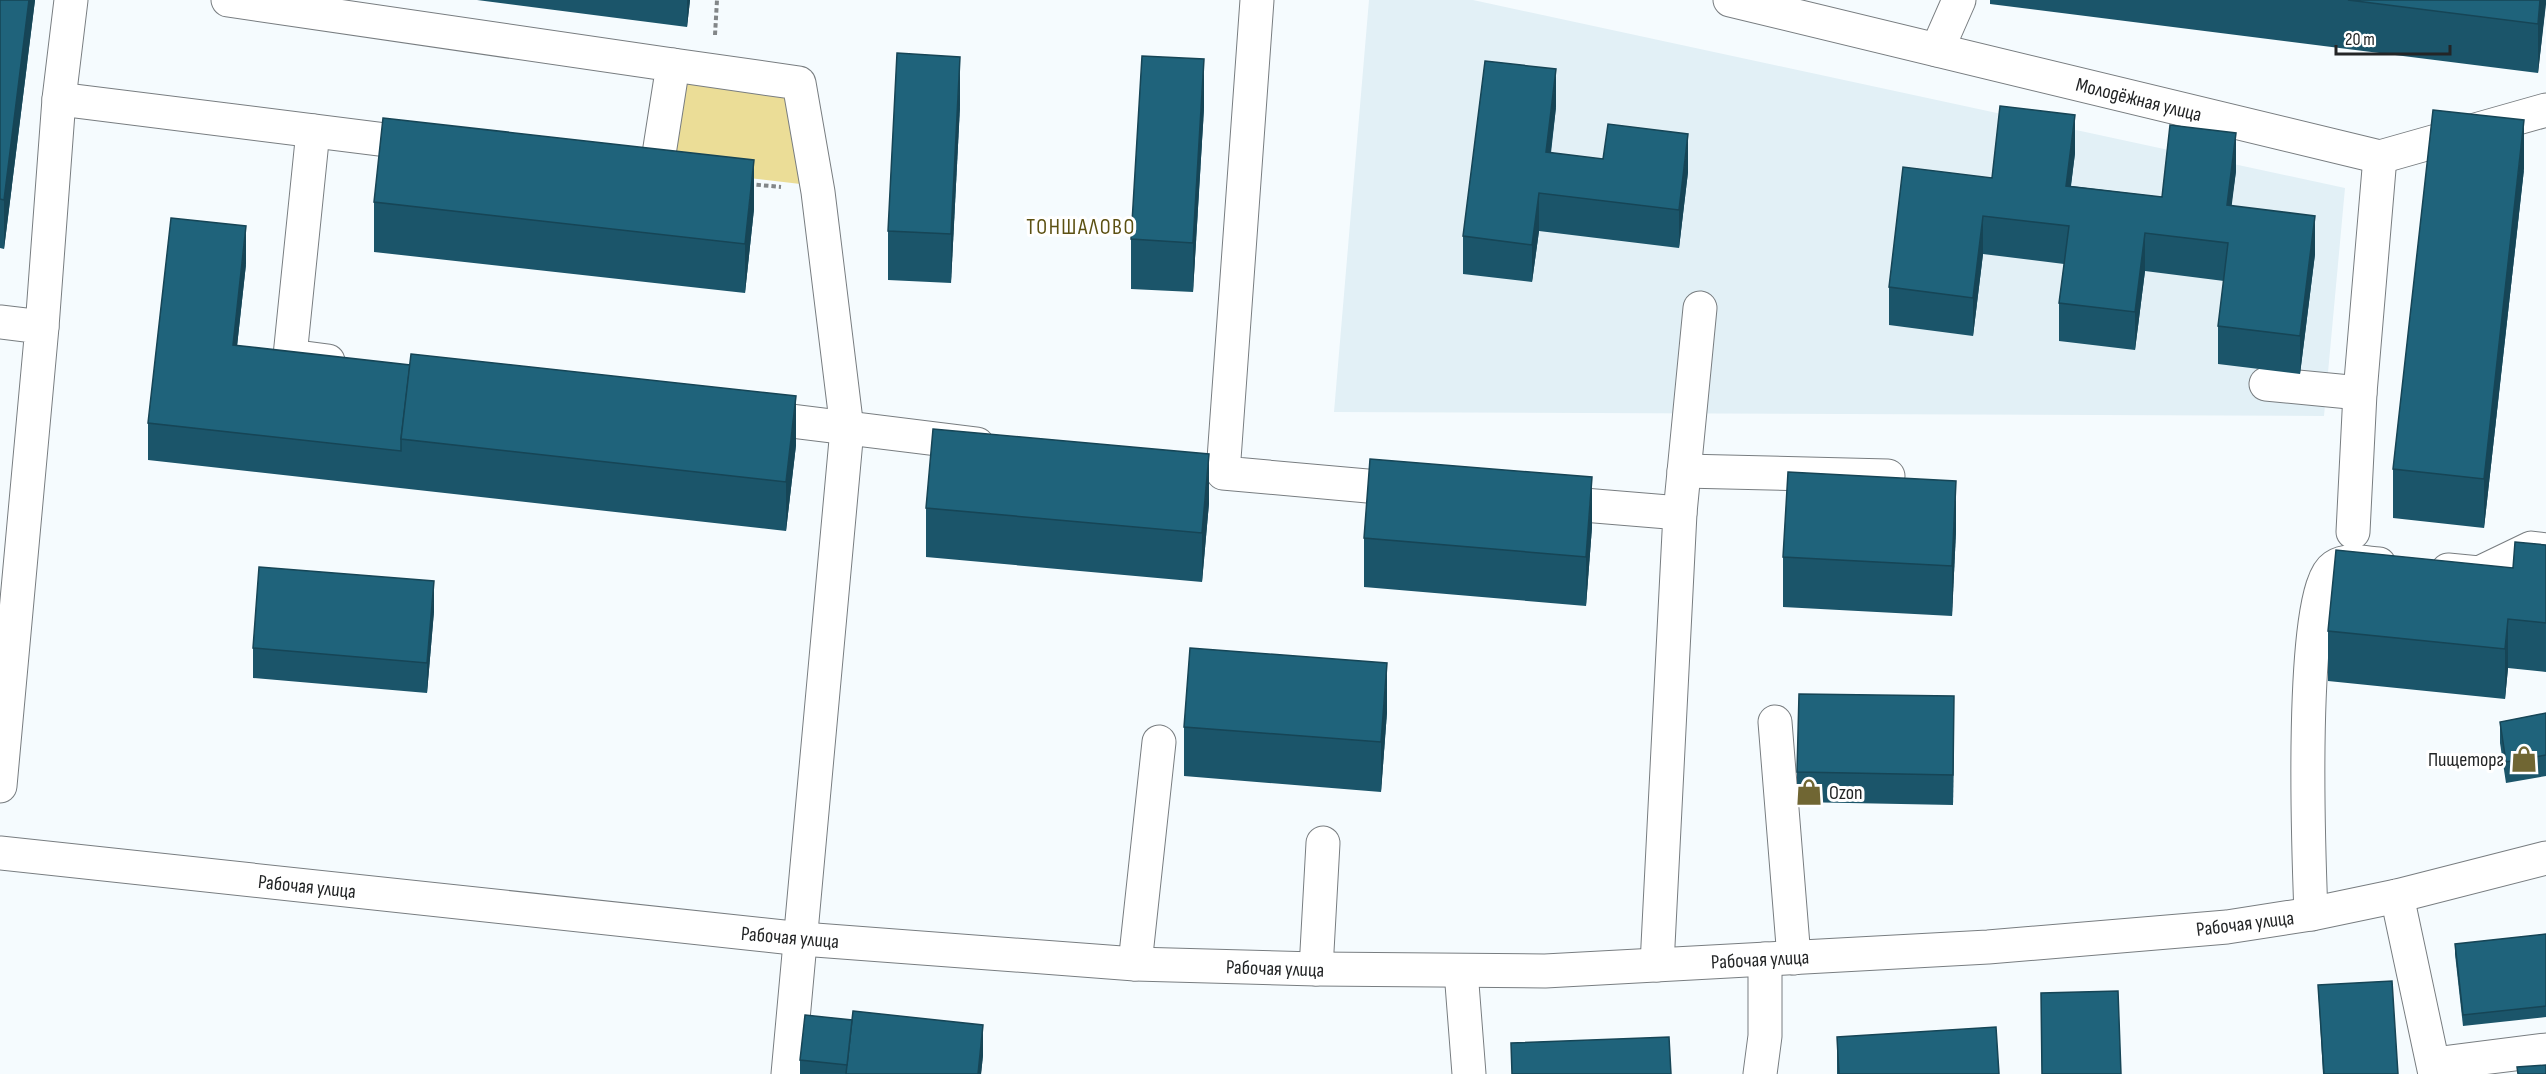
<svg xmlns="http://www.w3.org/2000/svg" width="2546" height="1074" font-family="'Sofia Sans Condensed',sans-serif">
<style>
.built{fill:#e2f0f6}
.green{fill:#ebdd97}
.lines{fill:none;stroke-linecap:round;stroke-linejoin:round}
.minor-casing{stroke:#787d80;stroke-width:35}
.path{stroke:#828688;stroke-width:4;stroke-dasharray:4.5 3;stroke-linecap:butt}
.minor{stroke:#fff;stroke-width:33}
.wall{fill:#1b556a}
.shaded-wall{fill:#164556}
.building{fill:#1f637b;stroke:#164556;stroke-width:1.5}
.labels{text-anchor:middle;stroke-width:6;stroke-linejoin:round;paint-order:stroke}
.street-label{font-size:20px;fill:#232526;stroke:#fff}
.poi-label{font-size:20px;fill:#232526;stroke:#fff;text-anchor:end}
.quarter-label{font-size:22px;letter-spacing:1.5px;fill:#5c5113;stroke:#fff}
</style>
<rect width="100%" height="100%" fill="#f5fbfe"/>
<polygon class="built" points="1369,0 1473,0 2345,188 2324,416 1334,412"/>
<polygon class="green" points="678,71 796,89 809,185 664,168"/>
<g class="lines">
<defs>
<g id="minor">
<polyline points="228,0 673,65 656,173 635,170"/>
<polyline points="1257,0 1223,473 1412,490"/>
<polyline points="1730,0 2380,157 2546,110"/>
<polyline points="1937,50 1959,0"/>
<polyline points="673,65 799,83 818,192 847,429 788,1074"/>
<polyline points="59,99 426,145"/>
<polyline points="313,131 290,356 328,361"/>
<polyline points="0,322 42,327 0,786"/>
<polyline points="42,327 59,99 71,0"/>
<polyline points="2266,384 2360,393"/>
<polyline points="751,416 977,444"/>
<polyline points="1684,471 1888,476"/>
<polyline points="1547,502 1680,513 1657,965"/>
<polyline points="1680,513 1700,308"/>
<polyline points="2353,532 2360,393 2380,157"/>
<polyline points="2448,570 2479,573 2531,548 2546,550"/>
<polyline points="1775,722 1794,958"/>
<polyline points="0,853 802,939 1135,964 1316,969 1545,971 1988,947 2227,927 2311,914 2397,896 2546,858"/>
<polyline points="2397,896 2435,1074"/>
<path d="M2311,914C2309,863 2298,591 2334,567C2347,558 2365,563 2379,564"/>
<polyline points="1135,964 1159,742"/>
<polyline points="1316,969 1323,843"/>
<polyline points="1461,971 1469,1074"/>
<polyline points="2434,1064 2546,1050"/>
<polyline points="1760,1074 1765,1036 1765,959"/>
</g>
</defs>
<use href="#minor" class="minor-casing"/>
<g class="path">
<polyline points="715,35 717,0"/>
<polyline points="749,184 781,187"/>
</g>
<use href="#minor" class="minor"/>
</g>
<g class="wall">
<polygon points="0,0 35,0 4,249 0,248"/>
<polygon points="477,0 690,0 687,27"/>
<polygon points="1990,0 2546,0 2538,73 1990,4"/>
<polygon points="960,106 951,283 888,280 888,231"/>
<polygon points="1556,107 1551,153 1688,172 1679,248 1539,231 1532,282 1463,274 1463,236"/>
<polygon points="1204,108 1193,292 1131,289 1131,239"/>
<polygon points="2075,153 2071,186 2162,197 2236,171 2231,206 2315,254 2300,374 2218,364 2218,326 2224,281 2145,271 2135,350 2059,341 2059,303 2064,264 1983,254 1973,336 1889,325 1889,287 1992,178"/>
<polygon points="2524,169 2484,528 2393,518 2393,469"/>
<polygon points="374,202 754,209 745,293 374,252"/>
<polygon points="246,264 237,346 796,445 786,531 148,460 148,423"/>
<polygon points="1209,503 1202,582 926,557 926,508"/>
<polygon points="1592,527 1586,606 1364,587 1364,538"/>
<polygon points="1956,531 1952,616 1783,607 1783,557"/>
<polygon points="2546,545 2546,672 2508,668 2505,699 2328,681 2328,631 2513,568"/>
<polygon points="434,611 427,693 253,678 253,648"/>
<polygon points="1387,712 1381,792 1184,776 1184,727"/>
<polygon points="2546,713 2546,776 2506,783 2500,743 2500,722"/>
<polygon points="1954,726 1953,805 1797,802 1797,772"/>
<polygon points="2546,934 2546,1017 2463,1026 2455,954 2455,944"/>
<polygon points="2318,985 2398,1074 2323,1074"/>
<polygon points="2041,993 2121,1074 2042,1074"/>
<polygon points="1837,1037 1999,1074 1837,1074"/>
<polygon points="983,1055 981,1074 800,1074 800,1060"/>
</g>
<g class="shaded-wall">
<polygon points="29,0 35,0 4,249 4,200"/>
<polygon points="687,0 690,0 687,27"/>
<polygon points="2540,0 2546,0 2546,4 2538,73 2538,24"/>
<polygon points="960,57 960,106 951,283 951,234"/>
<polygon points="1204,59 1204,108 1193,292 1193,243"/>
<polygon points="1556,69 1556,107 1546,190 1546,152"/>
<polygon points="2075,115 2075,153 2066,223 2066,186"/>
<polygon points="2524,120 2524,169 2484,528 2484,479"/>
<polygon points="2236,133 2236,171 2227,243 2227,205"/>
<polygon points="1688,134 1688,172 1679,248 1679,210"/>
<polygon points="754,160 754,209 745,293 745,244"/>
<polygon points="1539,193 1539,231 1532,282 1532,245"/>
<polygon points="1983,216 1983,254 1973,336 1973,298"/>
<polygon points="2315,216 2315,254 2300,374 2300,336"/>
<polygon points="246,226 246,264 233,383 233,345"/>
<polygon points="2145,233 2145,271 2135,350 2135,312"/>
<polygon points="796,396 796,445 786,531 786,482"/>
<polygon points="1209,454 1209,503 1202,582 1202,533"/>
<polygon points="1592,477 1592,527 1586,606 1586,557"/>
<polygon points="1956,481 1956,531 1952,616 1952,566"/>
<polygon points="434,581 434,611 427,693 427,663"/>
<polygon points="2508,619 2508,668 2505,699 2505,649"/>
<polygon points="1387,663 1387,712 1381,792 1381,742"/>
<polygon points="1954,696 1954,726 1953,805 1953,775"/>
<polygon points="983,1025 983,1055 981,1074 978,1074"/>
</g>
<g class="building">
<polygon points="0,0 29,0 4,200 0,199"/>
<polygon points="2348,0 2540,0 2538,24"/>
<polygon points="897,53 960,57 951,234 888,231"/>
<polygon points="1142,56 1204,59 1193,243 1131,239"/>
<polygon points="1485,61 1556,69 1546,152 1603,159 1608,124 1688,134 1679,210 1539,193 1532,245 1463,236"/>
<polygon points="2000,106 2075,115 2066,186 2162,197 2170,125 2236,133 2227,205 2315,216 2300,336 2218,326 2228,243 2145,233 2135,312 2059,303 2069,226 1983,216 1973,298 1889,287 1903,167 1992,178"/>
<polygon points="2433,110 2524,120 2484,479 2393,469"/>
<polygon points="383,118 754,160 745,244 374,202"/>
<polygon points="171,218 246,226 233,345 410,365 401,439 401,451 148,423"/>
<polygon points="411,354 796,396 786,482 401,439"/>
<polygon points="933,429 1209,454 1202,533 926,508"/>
<polygon points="1370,459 1592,477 1586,557 1364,538"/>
<polygon points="1788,472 1956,481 1952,566 1783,557"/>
<polygon points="2515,542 2546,545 2546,623 2508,619 2505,649 2328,631 2336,550 2513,568"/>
<polygon points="259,567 434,581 427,663 253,648"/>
<polygon points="1190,648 1387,663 1381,742 1184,727"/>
<polygon points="1799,694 1954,696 1953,775 1797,772"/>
<polygon points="2546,713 2546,755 2506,762 2500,722"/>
<polygon points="2546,934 2546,1006 2463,1015 2455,944"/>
<polygon points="2392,981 2398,1074 2324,1074 2318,985"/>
<polygon points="2118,991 2121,1074 2042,1074 2041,993"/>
<polygon points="853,1011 983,1025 978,1074 846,1074"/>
<polygon points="805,1015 852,1020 847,1065 800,1060"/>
<polygon points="1996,1027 1999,1074 1839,1074 1837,1037"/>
<polygon points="1669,1037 1671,1074 1512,1074 1511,1043"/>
<polygon points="2546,1065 2546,1074 2518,1074 2517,1067"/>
</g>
<defs>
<symbol id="shop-bare" viewBox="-9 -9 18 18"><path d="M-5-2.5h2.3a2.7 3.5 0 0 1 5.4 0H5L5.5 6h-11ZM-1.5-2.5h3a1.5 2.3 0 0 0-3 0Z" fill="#706633" stroke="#fff" stroke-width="2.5" paint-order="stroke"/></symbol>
</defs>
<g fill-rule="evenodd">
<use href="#shop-bare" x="2505" y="740" width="38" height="38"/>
<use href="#shop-bare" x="1790" y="773" width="38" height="38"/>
</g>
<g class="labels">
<g class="street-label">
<text transform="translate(2139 99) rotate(14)" y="7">Молодёжная улица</text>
<text transform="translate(307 886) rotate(6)" y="7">Рабочая улица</text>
<text transform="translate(2245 923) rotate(-7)" y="7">Рабочая улица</text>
<text transform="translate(790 937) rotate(5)" y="7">Рабочая улица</text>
<text transform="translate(1760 959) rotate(-3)" y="7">Рабочая улица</text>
<text transform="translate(1275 968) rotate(2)" y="7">Рабочая улица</text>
</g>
<g class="poi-label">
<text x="2504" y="766">Пищеторг</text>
<text x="1829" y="799" text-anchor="start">Ozon</text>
</g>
<g class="quarter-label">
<text x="1081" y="234">ТОНШАЛОВО</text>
</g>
</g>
<path d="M2336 45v9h114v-9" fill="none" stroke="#232526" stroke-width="3"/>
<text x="2345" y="45" font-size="18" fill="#232526" stroke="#ffffff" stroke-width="4.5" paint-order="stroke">20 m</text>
</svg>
